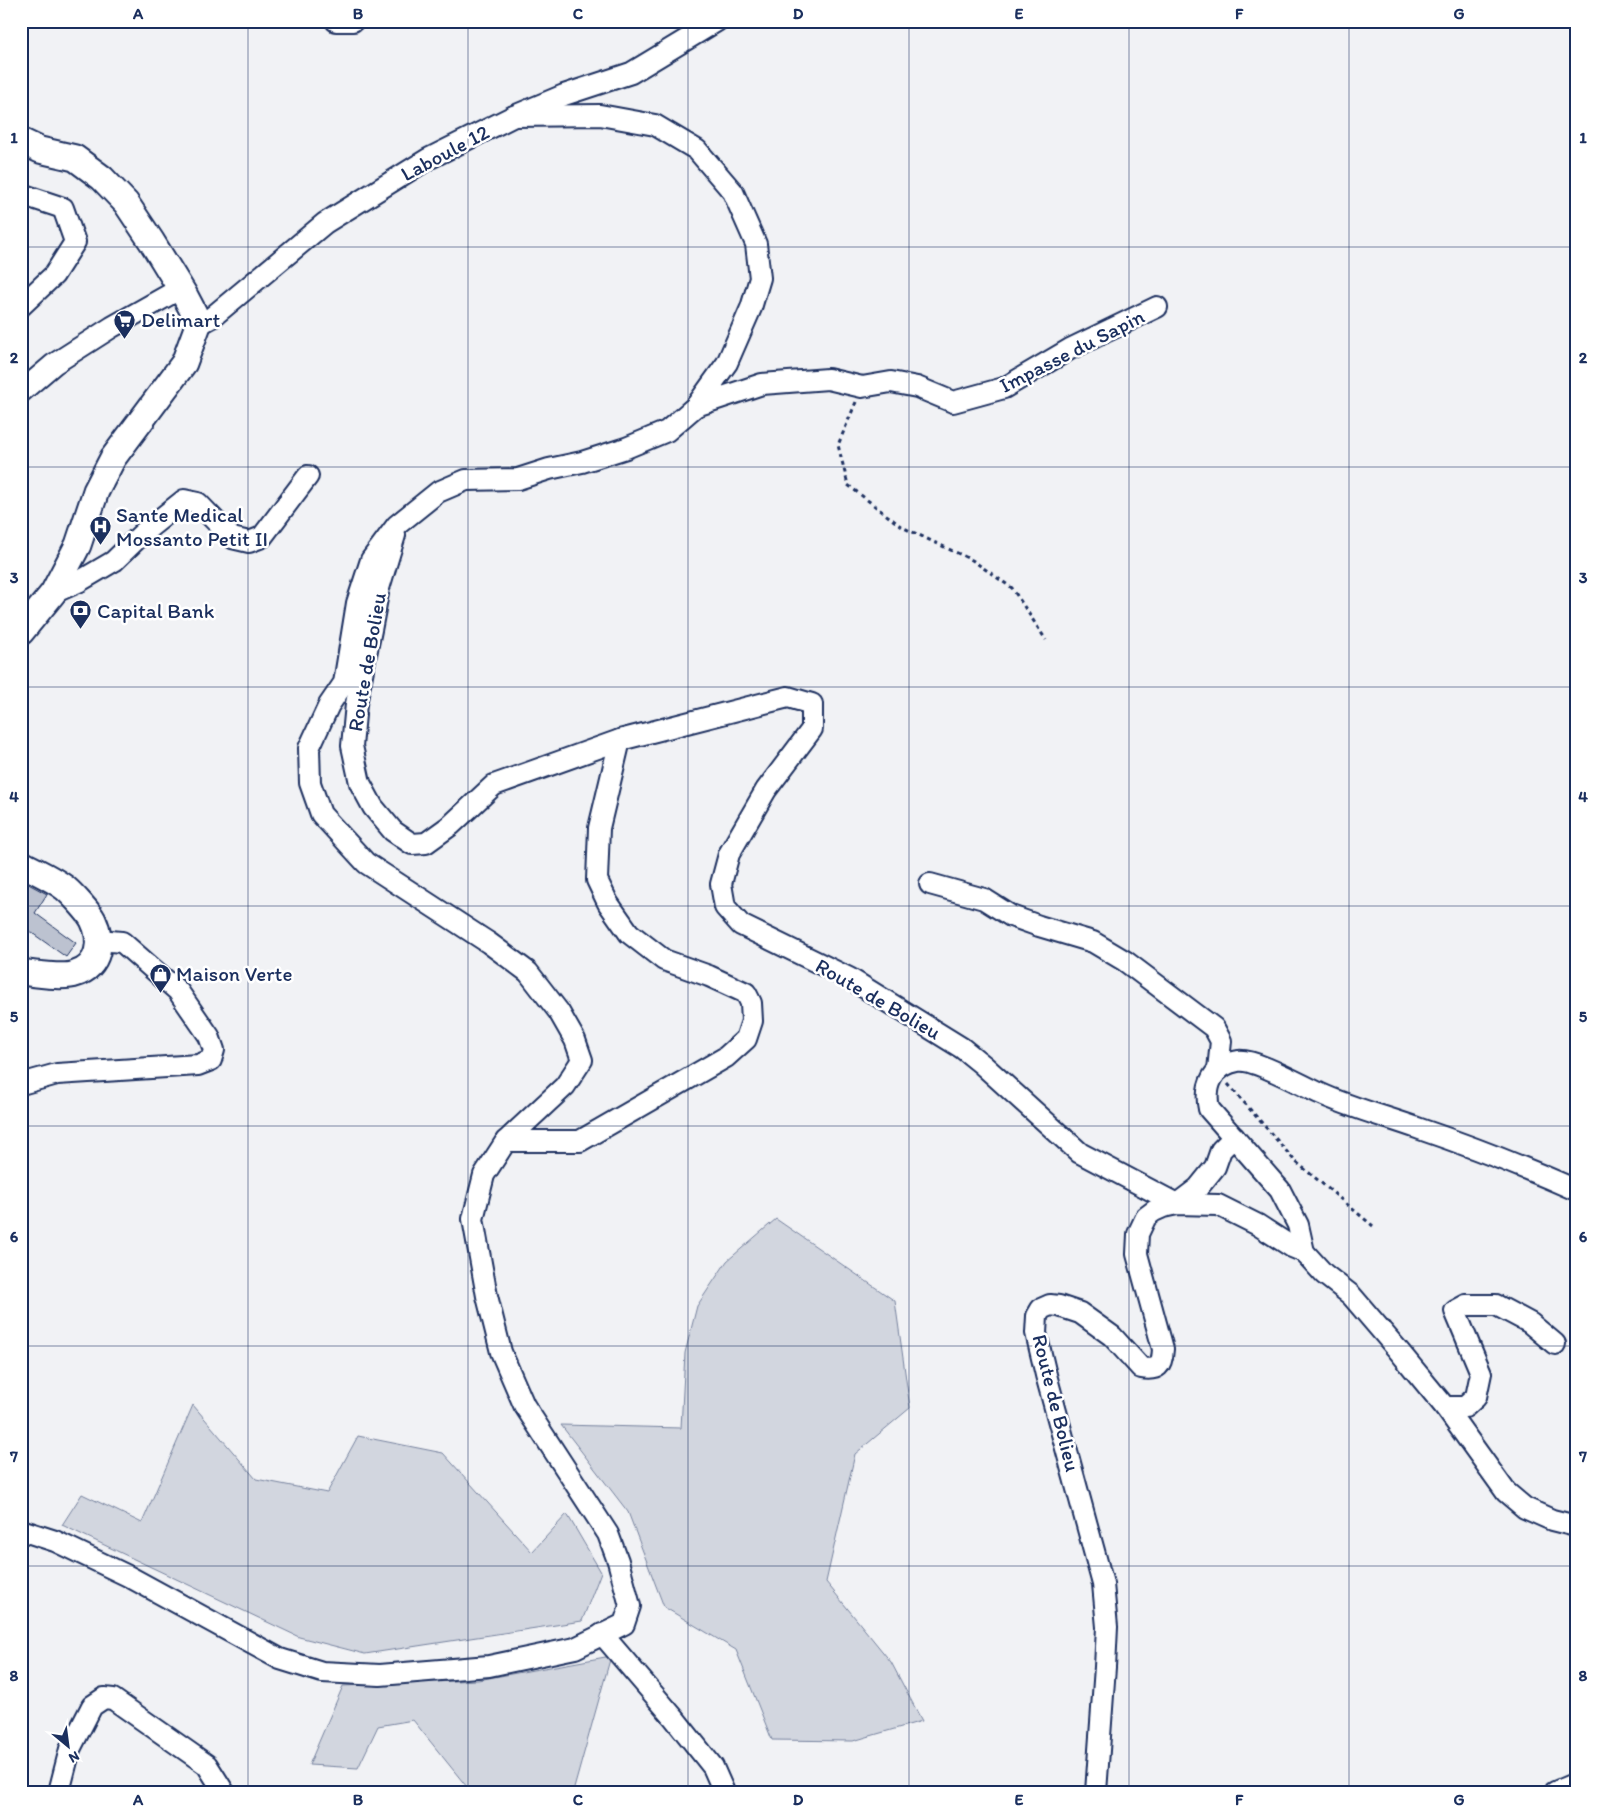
<svg xmlns="http://www.w3.org/2000/svg" width="1597" height="1813" font-family="Itim,sans-serif">
<style>
.green{fill:#d2d6df;stroke:#76829e}
.building{fill:#bcc2d0;stroke:#1b2f5e}
.lines{fill:none;stroke-linecap:round;stroke-linejoin:round}
.minor-casing{stroke:#1b2f5e;stroke-width:24}
.major-casing{stroke:#1b2f5e;stroke-width:29}
.path{stroke:#1b2f5e;stroke-width:3;stroke-dasharray:4 4;stroke-linecap:butt}
.minor{stroke:#fff;stroke-width:20}
.major{stroke:#fff;stroke-width:25}
.grid{fill:none;stroke:#1b2f5e;stroke-width:1;stroke-opacity:0.55}
.labels{text-anchor:middle;stroke-width:5;stroke-linejoin:round;paint-order:stroke}
.street-label{font-size:21px;fill:#1b2f5e;stroke:#fff}
.poi-label{font-size:21px;fill:#1b2f5e;stroke:#fff;text-anchor:start}
.neatline{fill:none;stroke:#1b2f5e;stroke-width:2}
.grid-label{font-size:16px;text-anchor:middle;font-weight:bold;fill:#1b2f5e}
</style>
<rect width="100%" height="100%" fill="#f1f2f5"/>
<filter id="ink" filterUnits="userSpaceOnUse"><feTurbulence type="fractalNoise" baseFrequency=".02" numOctaves="2"/><feDisplacementMap in="SourceGraphic" scale="10" xChannelSelector="R" yChannelSelector="G"/><feConvolveMatrix kernelMatrix="1 2 1 2 8 2 1 2 1" color-interpolation-filters="sRGB"/></filter>
<g filter="url(#ink)">
<g class="green">
<polygon points="776,1219 895,1301 910,1408 855,1454 826,1582 891,1662 922,1721 853,1741 772,1740 736,1650 664,1607 628,1512 561,1425 681,1428 685,1353 697,1306 727,1261"/>
<polygon points="193,1405 256,1479 327,1493 358,1436 443,1453 532,1552 567,1514 601,1572 582,1621 365,1654 299,1637 62,1525 82,1494 142,1523"/>
<polygon points="611,1656 573,1792 471,1792 413,1720 378,1726 358,1768 309,1765 343,1686 478,1680"/>
</g>
<polygon class="building" points="21,880 47,894 35,913 76,943 66,957 25,928 21,933"/>
<g class="lines">
<defs>
<g id="minor">
<polyline points="336,21 353,21"/>
<polyline points="21,194 63,208 75,242 54,275 21,306"/>
<polyline points="198,325 211,318 325,223 428,159 514,116 564,95 631,73 717,21"/>
<polyline points="21,392 54,364 112,327 181,288"/>
<polyline points="696,406 762,384 828,379 862,387 891,382 917,387 953,402 1004,388 1070,349 1157,307"/>
<polyline points="395,535 379,588 372,625 356,704 352,746 360,783 373,807 393,831 412,844 426,843 451,825 494,785 620,740 788,697 812,704 812,729 766,790 729,854 721,884 725,907 741,925 849,978 962,1048 983,1065 1080,1153 1177,1204"/>
<polyline points="53,593 80,581 114,561 144,532 184,500 198,503 232,538 249,542 262,537 308,476"/>
<polyline points="930,884 984,899 1011,916 1039,926 1093,942 1125,961 1214,1028 1221,1041 1218,1070"/>
<polyline points="21,1084 57,1074 198,1065 211,1060 214,1050 209,1036 178,991 122,942 98,940"/>
<polyline points="506,1141 580,1141 726,1057 746,1039 752,1021 751,1003 746,993 709,976 664,960 629,933 608,903 597,880 599,828 620,740"/>
<polyline points="1177,1204 1198,1188 1215,1167 1221,1150 1234,1137"/>
<path d="M1304,1252L1298,1225L1280,1190L1209,1109C1204,1086 1213,1065 1238,1061C1254,1058 1303,1086 1319,1093C1351,1108 1387,1117 1420,1129C1473,1147 1524,1167 1576,1190"/>
<polyline points="1445,1407 1465,1407 1476,1397 1481,1373 1455,1311 1466,1305 1496,1305 1530,1323 1555,1344"/>
<polyline points="21,1530 55,1541 128,1576 280,1659 322,1672 380,1675 489,1666 575,1648 624,1624 630,1606 618,1561 608,1534 524,1405 501,1352 487,1296 473,1219 484,1175 506,1141 565,1086 582,1060 575,1040 559,1012 528,972 489,943 366,863 321,814 310,783 309,748 329,705 344,683 357,603 371,560 397,525 438,492 466,480 518,479 549,469 582,462 626,448 667,431 696,406 727,363 751,308 760,278 756,244 733,192 697,150 655,125 600,115 514,116"/>
<polyline points="602,1634 674,1718 713,1767 724,1792"/>
<polyline points="59,1792 70,1749 92,1706 104,1698 113,1699 207,1765 224,1792"/>
<path d="M1096,1792L1105,1667L1107,1627L1103,1584L1046,1375L1036,1333L1037,1316L1041,1309L1050,1305L1059,1306L1080,1313L1112,1336L1141,1368C1158,1371 1162,1366 1163,1349L1137,1254L1138,1234L1146,1217L1154,1211L1163,1207L1177,1204L1218,1205L1258,1225L1292,1247L1304,1252L1324,1274L1351,1295L1398,1350L1445,1407L1506,1492L1525,1508L1552,1520L1576,1526"/>
<polyline points="1555,1792 1576,1783"/>
</g>
<g id="major">
<polyline points="21,141 40,150 75,158 102,178 126,203 152,242 184,294 194,313 198,325 184,363 113,458 96,491 78,545 53,593 21,632"/>
<path d="M21,863C35,871 52,878 65,888C72,894 89,912 93,920C103,940 100,967 75,974C65,978 33,974 21,972"/>
</g>
</defs>
<use href="#minor" class="minor-casing"/>
<use href="#major" class="major-casing"/>
<g class="path">
<polyline points="856,402 838,445 848,485 902,527 972,560 1012,588 1046,640"/>
<polyline points="1228,1084 1295,1161 1373,1226"/>
</g>
<use href="#minor" class="minor"/>
<use href="#major" class="major"/>
</g>
</g>
<path class="grid" d="M248,21V1792M468,21V1792M688,21V1792M909,21V1792M1129,21V1792M1349,21V1792M21,247H1576M21,467H1576M21,687H1576M21,906H1576M21,1126H1576M21,1346H1576M21,1566H1576"/>
<defs>
<symbol id="supermarket-pin" viewBox="-11 -11 22 30"><path d="M0 17L-7.5 6A9.5 9.5 0 1 1 7.5 6Z" fill="#1b2f5e" stroke="#fff"/><path d="M-6-5.5h2.5l.6 2H6L4.5 2H-2.5L-4.4-4H-6ZM-1.5 3.2a1.3 1.3 0 1 0 .1 0ZM3 3.2a1.3 1.3 0 1 0 .1 0Z" fill="#fff"/></symbol>
<symbol id="hospital-pin" viewBox="-11 -11 22 30"><path d="M0 17L-7.5 6A9.5 9.5 0 1 1 7.5 6Z" fill="#1b2f5e" stroke="#fff"/><path d="M-5-5h3v3.5h4V-5h3V5h-3V1.5h-4V5h-3Z" fill="#fff"/></symbol>
<symbol id="bank-pin" viewBox="-11 -11 22 30"><path d="M0 17L-7.5 6A9.5 9.5 0 1 1 7.5 6Z" fill="#1b2f5e" stroke="#fff"/><path d="M-6-4H6V4H-6ZM0-2.3a2.3 2.3 0 1 0 0 4.6a2.3 2.3 0 1 0 0-4.6Z" fill="#fff"/></symbol>
<symbol id="shop-pin" viewBox="-11 -11 22 30"><path d="M0 17L-7.5 6A9.5 9.5 0 1 1 7.5 6Z" fill="#1b2f5e" stroke="#fff"/><path d="M-5-2.5h2.3a2.7 3.5 0 0 1 5.4 0H5L5.5 6h-11ZM-1.5-2.5h3a1.5 2.3 0 0 0-3 0Z" fill="#fff"/></symbol>
</defs>
<g fill-rule="evenodd">
<use href="#supermarket-pin" x="112" y="308" width="25" height="34"/>
<use href="#hospital-pin" x="88" y="514" width="25" height="34"/>
<use href="#bank-pin" x="68" y="598" width="25" height="34"/>
<use href="#shop-pin" x="148" y="962" width="25" height="34"/>
</g>
<g class="labels">
<g class="street-label">
<text transform="translate(445 153) rotate(-28)" y="7">Laboule 12</text>
<text transform="translate(1072 351) rotate(-27)" y="7">Impasse du Sapin</text>
<text transform="translate(367 662) rotate(-80)" y="7">Route de Bolieu</text>
<text transform="translate(878 999) rotate(30)" y="7">Route de Bolieu</text>
<text transform="translate(1056 1403) rotate(76)" y="7">Route de Bolieu</text>
</g>
<g class="poi-label">
<text x="141" y="327">Delimart</text>
<text x="116" y="522">Sante Medical<tspan x="116" dy="24">Mossanto Petit II</tspan></text>
<text x="97" y="618">Capital Bank</text>
<text x="176" y="981">Maison Verte</text>
</g>
</g>
<rect width="1597" height="1813" fill="none" stroke="#fff" stroke-width="55"/>
<g transform="translate(68 1746) rotate(151)" stroke="#ffffff" stroke-width="4" paint-order="stroke">
<path d="M0-4L9 19L0 12L-9 19Z" fill="#1b2f5e"/>
<text y="-8" font-size="14" font-weight="bold" text-anchor="middle" fill="#1b2f5e">N</text>
</g>
<rect x="28" y="28" width="1542" height="1758" class="neatline"/>
<g class="grid-label">
<text x="138" y="19">A</text>
<text x="358" y="19">B</text>
<text x="578" y="19">C</text>
<text x="798" y="19">D</text>
<text x="1019" y="19">E</text>
<text x="1239" y="19">F</text>
<text x="1459" y="19">G</text>
<text x="14" y="143">1</text>
<text x="1583" y="143">1</text>
<text x="14" y="363">2</text>
<text x="1583" y="363">2</text>
<text x="14" y="583">3</text>
<text x="1583" y="583">3</text>
<text x="14" y="802">4</text>
<text x="1583" y="802">4</text>
<text x="14" y="1022">5</text>
<text x="1583" y="1022">5</text>
<text x="14" y="1242">6</text>
<text x="1583" y="1242">6</text>
<text x="14" y="1462">7</text>
<text x="1583" y="1462">7</text>
<text x="14" y="1681">8</text>
<text x="1583" y="1681">8</text>
<text x="138" y="1805">A</text>
<text x="358" y="1805">B</text>
<text x="578" y="1805">C</text>
<text x="798" y="1805">D</text>
<text x="1019" y="1805">E</text>
<text x="1239" y="1805">F</text>
<text x="1459" y="1805">G</text>
</g>
</svg>
